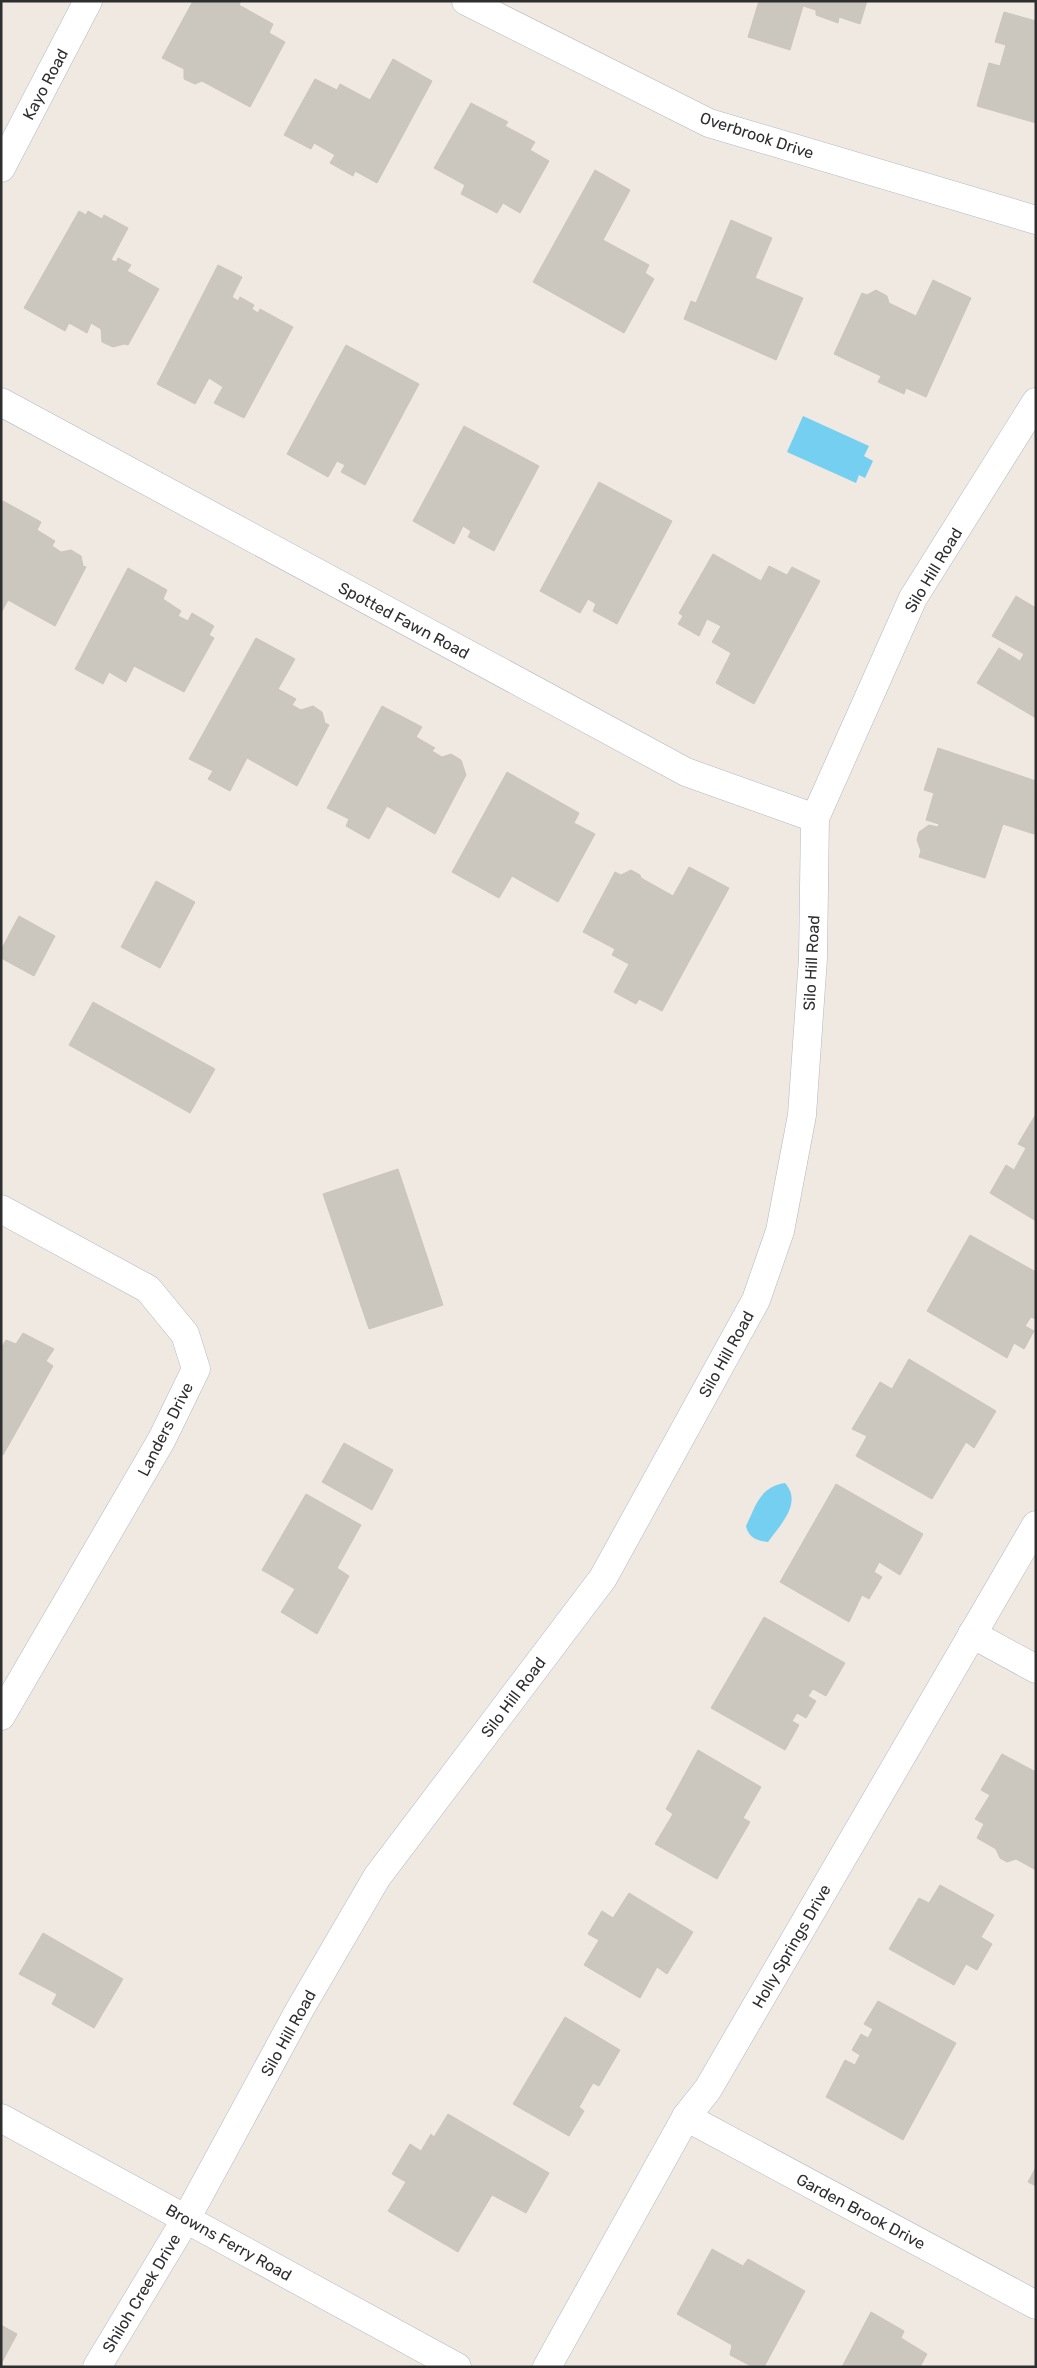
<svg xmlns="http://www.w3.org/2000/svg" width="1037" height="2368" font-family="Rubik,sans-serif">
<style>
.water{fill:#75cff0}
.building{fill:#cbc7bf;stroke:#cbc5ba}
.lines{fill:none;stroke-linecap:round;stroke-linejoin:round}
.street-casing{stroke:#b4b7c1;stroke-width:29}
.secondary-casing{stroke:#b4b7c1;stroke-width:29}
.street{stroke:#fff;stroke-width:28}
.secondary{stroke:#fff;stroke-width:28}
.labels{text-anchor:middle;stroke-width:5;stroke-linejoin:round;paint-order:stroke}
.street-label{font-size:16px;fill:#2e2e2e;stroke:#fff}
</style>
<rect width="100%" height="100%" fill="#efe9e1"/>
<g class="water">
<polygon points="803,416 869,446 864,456 873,461 865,478 859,475 856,483 787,452"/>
<path d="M785,1483C803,1503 780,1525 768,1542C757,1541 748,1537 746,1526C756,1505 760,1487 785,1483Z"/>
</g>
<g class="building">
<polygon points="193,1 241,1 239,5 273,24 269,33 285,42 250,107 202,81 195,84 184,79 184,69 162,58"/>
<polygon points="759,1 867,1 860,24 839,17 838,23 816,15 816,10 803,6 790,50 748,37"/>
<polygon points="1004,12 1036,21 1036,123 977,106 989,63 1000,66 1006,45 995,42"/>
<polygon points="393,59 432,81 377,183 355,171 353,176 330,163 335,155 314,143 311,149 284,135 315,79 337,90 340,84 370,100"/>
<polygon points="471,103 508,122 505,126 535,142 530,150 549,161 520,213 503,203 497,213 461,194 465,185 434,168"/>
<polygon points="595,170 630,190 603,240 649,265 645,273 654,279 624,333 533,282"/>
<polygon points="79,211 86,215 88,211 102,219 104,215 128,228 111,260 116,262 118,258 131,265 127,271 159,289 128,345 124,344 113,347 102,342 101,329 91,323 87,333 69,323 65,331 24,308"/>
<polygon points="731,220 772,238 755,278 803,298 776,360 684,319 691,301 696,303"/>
<polygon points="218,265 242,277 232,297 238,301 240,297 254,305 252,309 258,313 260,309 293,327 244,418 214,403 223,387 209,378 195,404 157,384"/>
<polygon points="933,280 971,298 926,397 906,388 904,394 878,382 881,376 834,354 862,293 867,295 876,290 887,296 889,303 916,316"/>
<polygon points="346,345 419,384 365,485 341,472 345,465 337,461 328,477 287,454"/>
<polygon points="464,426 539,466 494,551 468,537 471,531 463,526 454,544 413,521"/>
<polygon points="599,482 672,521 617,624 593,611 596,604 588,599 580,613 540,591"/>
<polygon points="3,501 41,522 37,530 55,541 52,546 61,552 71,550 81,556 83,566 86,567 55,626 8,600 1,613 1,505"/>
<polygon points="713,554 761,581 769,566 787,575 792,567 820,581 754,704 716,683 731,653 712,642 721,626 707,619 699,636 678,624 683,616 679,613"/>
<polygon points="128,568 167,590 163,599 181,611 178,616 188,621 192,613 214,626 209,635 214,638 184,692 134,666 126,682 109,672 103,684 75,669"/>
<polygon points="1016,596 1036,608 1036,718 977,683 999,648 1020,661 1024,654 992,636"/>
<polygon points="256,638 295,659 278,689 296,699 292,705 301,710 313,706 322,712 325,723 329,725 297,786 247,758 230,791 208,779 213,771 189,759"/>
<polygon points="382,706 422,727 416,737 435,748 432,751 442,757 451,754 461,760 466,775 435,834 387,806 369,839 346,826 349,819 327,808"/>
<polygon points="938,748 1036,781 1034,834 1003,824 985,878 919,857 921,851 917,840 919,832 929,825 938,827 939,824 926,820 934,793 924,790"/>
<polygon points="507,772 579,813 574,823 595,834 558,902 512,876 499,898 452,872"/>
<polygon points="689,867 729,888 662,1011 639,999 636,1004 614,992 629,964 612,955 615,949 583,932 615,872 621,875 631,870 640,875 641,878 673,896"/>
<polygon points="156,881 195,902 160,968 121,947"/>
<polygon points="19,916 55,936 34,976 1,958 1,950"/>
<polygon points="93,1002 215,1069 190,1113 69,1045"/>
<polygon points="1036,1114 1036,1221 990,1193 1006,1165 1014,1170 1026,1148 1018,1144"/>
<polygon points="398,1169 443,1305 369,1329 323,1194"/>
<polygon points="970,1235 1036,1272 1036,1319 1031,1317 1025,1326 1034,1331 1024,1349 1014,1343 1007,1358 927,1311"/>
<polygon points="23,1333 54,1349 46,1361 53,1366 3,1455 1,1454 1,1348 6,1340 16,1344"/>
<polygon points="909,1359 996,1411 974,1448 966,1442 932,1499 856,1456 867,1436 852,1429 880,1382 892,1389"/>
<polygon points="344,1443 393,1470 372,1510 322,1482"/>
<polygon points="836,1484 923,1534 900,1575 879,1562 874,1572 882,1577 869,1599 862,1595 849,1622 780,1582"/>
<polygon points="306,1494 361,1525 337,1568 349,1576 317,1634 281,1612 295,1589 262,1570"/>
<polygon points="764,1617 845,1663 826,1696 813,1689 808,1696 816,1701 806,1718 797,1713 792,1721 799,1725 785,1750 711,1708"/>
<polygon points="698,1750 761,1787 743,1818 750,1822 717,1879 655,1844 673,1814 666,1809"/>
<polygon points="1002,1754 1036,1772 1036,1870 1016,1859 1007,1862 1000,1858 996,1849 977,1838 984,1824 975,1819 990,1795 981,1790"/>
<polygon points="940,1885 994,1915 981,1937 992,1944 977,1970 966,1964 954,1985 889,1949 919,1898 929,1903"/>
<polygon points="629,1893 693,1932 667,1974 657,1967 640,1998 584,1965 599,1940 588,1934 602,1911 613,1918"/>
<polygon points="43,1933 123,1979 94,2028 52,2004 57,1994 19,1974"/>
<polygon points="878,2001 956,2043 903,2140 826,2097 845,2060 855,2065 860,2055 852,2050 861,2034 868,2038 873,2029 864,2024"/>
<polygon points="565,2017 620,2050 599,2086 593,2083 579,2107 584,2111 569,2136 513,2104"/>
<polygon points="448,2114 549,2173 526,2213 492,2195 458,2252 388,2211 406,2182 392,2174 410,2144 421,2151 431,2134 434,2137"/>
<polygon points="1036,2167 1036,2186 1028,2182"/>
<polygon points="712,2249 743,2266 748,2259 805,2291 764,2367 753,2367 730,2355 732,2345 677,2314"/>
<polygon points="871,2312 904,2331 901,2338 927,2354 920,2367 842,2367"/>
<polygon points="1,2325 17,2334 1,2364"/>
</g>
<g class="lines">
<defs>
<g id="street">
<polyline points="466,1 709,123 1036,220"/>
<polyline points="1,168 88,1"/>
<polyline points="1,402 686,772 815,818"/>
<polyline points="1,1209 148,1289 185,1334 196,1369 162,1439 1,1716"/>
<polyline points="972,1634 1036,1669"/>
<polyline points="686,2117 1036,2305"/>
<polyline points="97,2367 186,2219 300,2009 377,1877 603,1578 756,1300 780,1231 802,1115 813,958 815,818 913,598 1036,402"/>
<polyline points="547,2367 686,2117 708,2089 1036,1525"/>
</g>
<polyline id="secondary" points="1,2118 457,2367"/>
</defs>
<use href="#street" class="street-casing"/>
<use href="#secondary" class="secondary-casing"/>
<use href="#street" class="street"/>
<use href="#secondary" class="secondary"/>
</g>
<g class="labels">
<g class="street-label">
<text transform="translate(45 84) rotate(-62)" y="6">Kayo Road</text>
<text transform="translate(757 135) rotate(18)" y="6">Overbrook Drive</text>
<text transform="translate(933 570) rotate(-59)" y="6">Silo Hill Road</text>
<text transform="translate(404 620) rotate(28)" y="6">Spotted Fawn Road</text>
<text transform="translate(811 963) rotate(-87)" y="6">Silo Hill Road</text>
<text transform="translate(726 1354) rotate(-61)" y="6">Silo Hill Road</text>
<text transform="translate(165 1429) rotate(-63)" y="6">Landers Drive</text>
<text transform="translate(513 1697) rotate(-53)" y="6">Silo Hill Road</text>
<text transform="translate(791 1946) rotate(-60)" y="6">Holly Springs Drive</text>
<text transform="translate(288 2033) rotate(-61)" y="6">Silo Hill Road</text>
<text transform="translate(861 2211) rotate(28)" y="6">Garden Brook Drive</text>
<text transform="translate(229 2242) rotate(29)" y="6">Browns Ferry Road</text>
<text transform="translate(141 2293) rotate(-59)" y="6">Shiloh Creek Drive</text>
</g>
</g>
<rect width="1037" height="2368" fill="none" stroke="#2e2e2e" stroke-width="5"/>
</svg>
